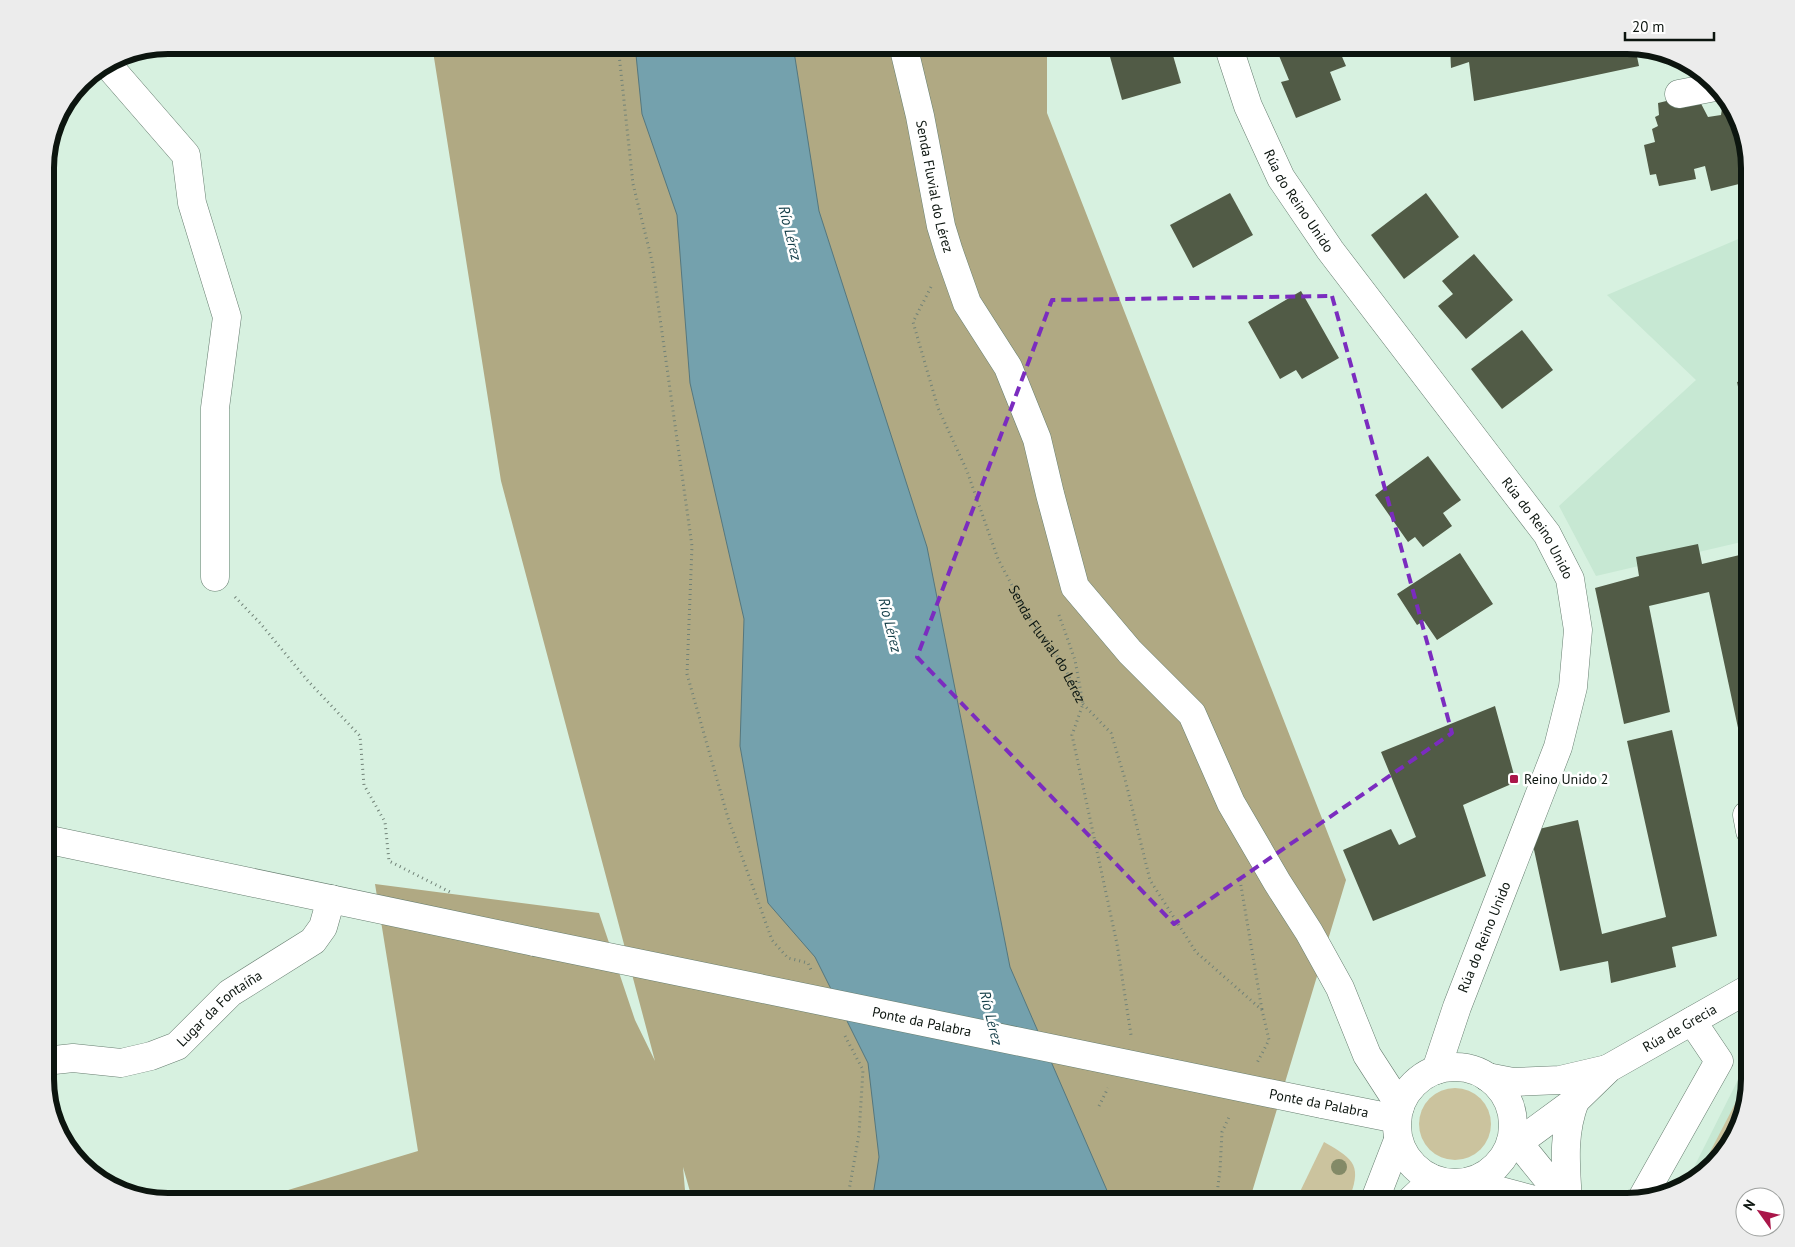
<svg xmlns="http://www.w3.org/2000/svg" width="1795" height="1247" font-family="'PT Sans',sans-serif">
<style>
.built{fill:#c7e8d3}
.green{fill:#cbc39e}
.forest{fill:#b0a983}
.water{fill:#74a1ad;stroke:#55777e}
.building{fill:#515b46}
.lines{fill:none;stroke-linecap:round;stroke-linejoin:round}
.minor-casing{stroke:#677e70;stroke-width:29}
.path{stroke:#718277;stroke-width:3;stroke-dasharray:1 4;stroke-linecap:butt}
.minor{stroke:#fff;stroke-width:28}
.minor-bridge-casing{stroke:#677e70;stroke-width:29;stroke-linecap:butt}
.minor-bridge{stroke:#fff;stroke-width:28}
.tree{fill:#838a67}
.marked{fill:none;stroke:#7b2cbf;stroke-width:4;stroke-dasharray:10 6;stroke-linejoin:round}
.poi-dot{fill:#aa1649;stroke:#fff;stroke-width:2}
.labels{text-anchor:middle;stroke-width:5;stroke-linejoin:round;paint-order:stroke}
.street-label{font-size:14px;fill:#0c150f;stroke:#fff}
.poi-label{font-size:14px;fill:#0c150f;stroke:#fff;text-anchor:start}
.water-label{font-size:15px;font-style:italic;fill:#153f49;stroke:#fff}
.rim{fill:none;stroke:#0c150f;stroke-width:6}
</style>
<rect width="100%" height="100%" fill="#d7f1e0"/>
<g class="built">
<polygon points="1750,234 1750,540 1596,576 1559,506 1696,380 1607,295"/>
<polygon points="1750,1056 1750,1080 1729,1148 1688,1186 1684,1187"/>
</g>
<g class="green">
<polygon points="1750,1075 1729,1148 1697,1177"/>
<circle cx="1455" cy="1124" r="36"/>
<path d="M1324,1142C1356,1160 1362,1166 1348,1202H1295Z"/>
</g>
<polygon class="forest" points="432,45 1047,45 1047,113 1346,880 1249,1202 693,1202 683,1167 686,1202 248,1202 418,1151 375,884 599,913 635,1020 655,1061 501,481"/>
<polygon class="water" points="635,45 793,45 819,211 927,547 1010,967 1112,1202 872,1202 879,1157 868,1063 815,957 768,903 740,746 744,619 690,383 677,215 642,114"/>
<g class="building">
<polygon points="1110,45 1170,45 1181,83 1122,100 1107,46"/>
<polygon points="1278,45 1337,45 1346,66 1330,72 1341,100 1296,118 1281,82 1289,80 1275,46"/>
<polygon points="1437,45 1627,45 1635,47 1639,66 1474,101 1469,62 1451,68 1450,47 1438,50"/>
<polygon points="1696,94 1708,117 1721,115 1724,96 1734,107 1747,157 1741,158 1747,182 1711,191 1705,166 1694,169 1696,179 1659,186 1656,174 1650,175 1644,145 1655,142 1652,129 1658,126 1655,117 1659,115 1658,103"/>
<polygon points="1230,193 1253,235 1193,268 1170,225"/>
<polygon points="1426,193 1459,237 1404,279 1371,235"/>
<polygon points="1474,254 1513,300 1466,339 1438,306 1453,294 1442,281"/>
<polygon points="1301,291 1339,358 1302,379 1296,370 1280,379 1248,322"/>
<polygon points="1522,330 1553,370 1502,409 1471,369"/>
<polygon points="1750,346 1750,437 1749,437 1737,382 1746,380 1740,348"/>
<polygon points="1428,456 1461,500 1443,513 1452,526 1423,547 1415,537 1408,542 1375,495"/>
<polygon points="1698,544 1702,564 1748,553 1750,562 1750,770 1747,770 1709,592 1649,606 1670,712 1624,724 1595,588 1639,576 1636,557"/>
<polygon points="1460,553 1493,604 1437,640 1424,621 1417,625 1397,594"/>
<polygon points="1495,706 1516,782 1463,805 1486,876 1373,921 1343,850 1391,829 1399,845 1416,837 1381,752"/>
<polygon points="1672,730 1717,936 1672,947 1676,967 1611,983 1608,961 1560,971 1530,831 1578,820 1602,934 1666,917 1627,741"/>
</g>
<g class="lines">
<defs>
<g id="minor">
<path id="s2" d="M903,45L920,116L941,226L949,252L967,303L1008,367L1037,439L1050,494L1075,587L1130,652L1192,714L1231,803L1277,882L1309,932L1340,988L1367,1055L1400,1106"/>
<path id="s3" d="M1228,45L1248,106L1281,178L1330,250L1547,534L1570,579L1578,630L1573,687L1558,747L1457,1007L1436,1070"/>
<polyline points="107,64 186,155 192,203 227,317 215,408 215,577"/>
<polyline points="1679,94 1715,87"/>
<polyline points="1747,815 1750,831"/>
<polyline points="45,839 535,942"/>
<path id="s4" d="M45,1061L73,1058L121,1063L151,1056L177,1046L230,993L313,941L323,927L331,899"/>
<circle cx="1455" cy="1125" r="58"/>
<polyline points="1487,1077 1513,1082 1560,1080 1607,1069"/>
<polyline points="1322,1104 1397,1119"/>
<path id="s5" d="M1511,1142L1530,1134L1575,1101L1609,1068L1750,988"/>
<polyline points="1511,1142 1525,1151 1555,1188 1564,1202"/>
<polyline points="1467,1182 1542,1202"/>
<polyline points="1642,1198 1719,1061 1692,1021"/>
<polyline points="1374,1202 1398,1140"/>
<polyline points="1409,1202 1424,1188 1431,1178"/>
<path d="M1568,1202C1566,1166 1562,1135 1575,1101"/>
</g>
</defs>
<use href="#minor" class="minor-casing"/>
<g class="path">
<polyline points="618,45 633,184 652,261 692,546 687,674 728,818 772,940 788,958 808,963 811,970"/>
<path id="s1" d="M931,287L913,322L938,408L967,471L998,559L1030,619L1061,661L1083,704L1111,733L1125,779L1150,880L1196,952L1262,1010L1269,1040L1257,1063"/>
<polyline points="235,597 260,623 308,681 360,736 364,785 385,822 389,861 452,893"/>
<polyline points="1059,615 1075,660 1083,704 1072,735 1117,944 1131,1035"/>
<polyline points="1240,880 1262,1010"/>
<polyline points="845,1036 863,1070 859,1134 847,1202"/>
<polyline points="1099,1106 1108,1088"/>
<polyline points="1216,1202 1220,1170 1222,1132 1230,1115"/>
</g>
<use href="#minor" class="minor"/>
<defs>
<g id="minor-bridge">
<path id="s6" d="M535,942L1322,1104"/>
</g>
</defs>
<use href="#minor-bridge" class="minor-bridge-casing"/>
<use href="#minor-bridge" class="minor-bridge"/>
</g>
<circle class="tree" cx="1339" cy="1167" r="8"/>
<path class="marked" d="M1332,296L1452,733L1174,924L917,657L1052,300Z"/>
<rect class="poi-dot" x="1509" y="774" width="10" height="10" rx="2.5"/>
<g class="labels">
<g class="street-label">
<text dy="5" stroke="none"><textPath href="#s2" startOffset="145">Senda Fluvial do Lérez</textPath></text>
<text dy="5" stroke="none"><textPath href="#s3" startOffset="172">Rúa do Reino Unido</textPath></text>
<text dy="5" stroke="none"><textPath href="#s3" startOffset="578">Rúa do Reino Unido</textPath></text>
<text dy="5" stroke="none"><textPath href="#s1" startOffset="390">Senda Fluvial do Lérez</textPath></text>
<text transform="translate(1484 937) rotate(-68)" y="5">Rúa do Reino Unido</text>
<text dy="5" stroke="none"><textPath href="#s4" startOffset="192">Lugar da Fontaíña</textPath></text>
<text dy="5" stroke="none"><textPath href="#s6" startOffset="395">Ponte da Palabra</textPath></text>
<text dy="5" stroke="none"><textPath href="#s5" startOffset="205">Rúa de Grecia</textPath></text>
<text transform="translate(1319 1103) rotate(11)" y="5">Ponte da Palabra</text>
</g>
<g class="poi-label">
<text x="1524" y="784">Reino Unido 2</text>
</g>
<g class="water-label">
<text transform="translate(790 233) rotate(76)" y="5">Río Lérez</text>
<text transform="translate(890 625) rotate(76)" y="5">Río Lérez</text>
<text transform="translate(991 1018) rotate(76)" y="5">Río Lérez</text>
</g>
</g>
<path d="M0 0H1795V1247H0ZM168 54H1627A114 114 0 0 1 1741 168V1079A114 114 0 0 1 1627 1193H168A114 114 0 0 1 54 1079V168A114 114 0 0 1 168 54Z" fill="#ececec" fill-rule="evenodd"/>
<path class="rim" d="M168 54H1627A114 114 0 0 1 1741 168V1079A114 114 0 0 1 1627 1193H168A114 114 0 0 1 54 1079V168A114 114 0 0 1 168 54Z"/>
<g transform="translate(1760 1212) rotate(303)"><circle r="24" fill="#ffffff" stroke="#9ea19f"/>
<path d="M0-4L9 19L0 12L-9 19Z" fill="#aa1649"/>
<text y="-8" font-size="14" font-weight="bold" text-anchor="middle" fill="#0c150f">N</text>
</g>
<path d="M1625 32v8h89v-8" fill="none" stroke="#0c150f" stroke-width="2.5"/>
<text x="1632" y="32" font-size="15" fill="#0c150f" stroke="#ffffff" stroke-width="4" paint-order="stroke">20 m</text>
</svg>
